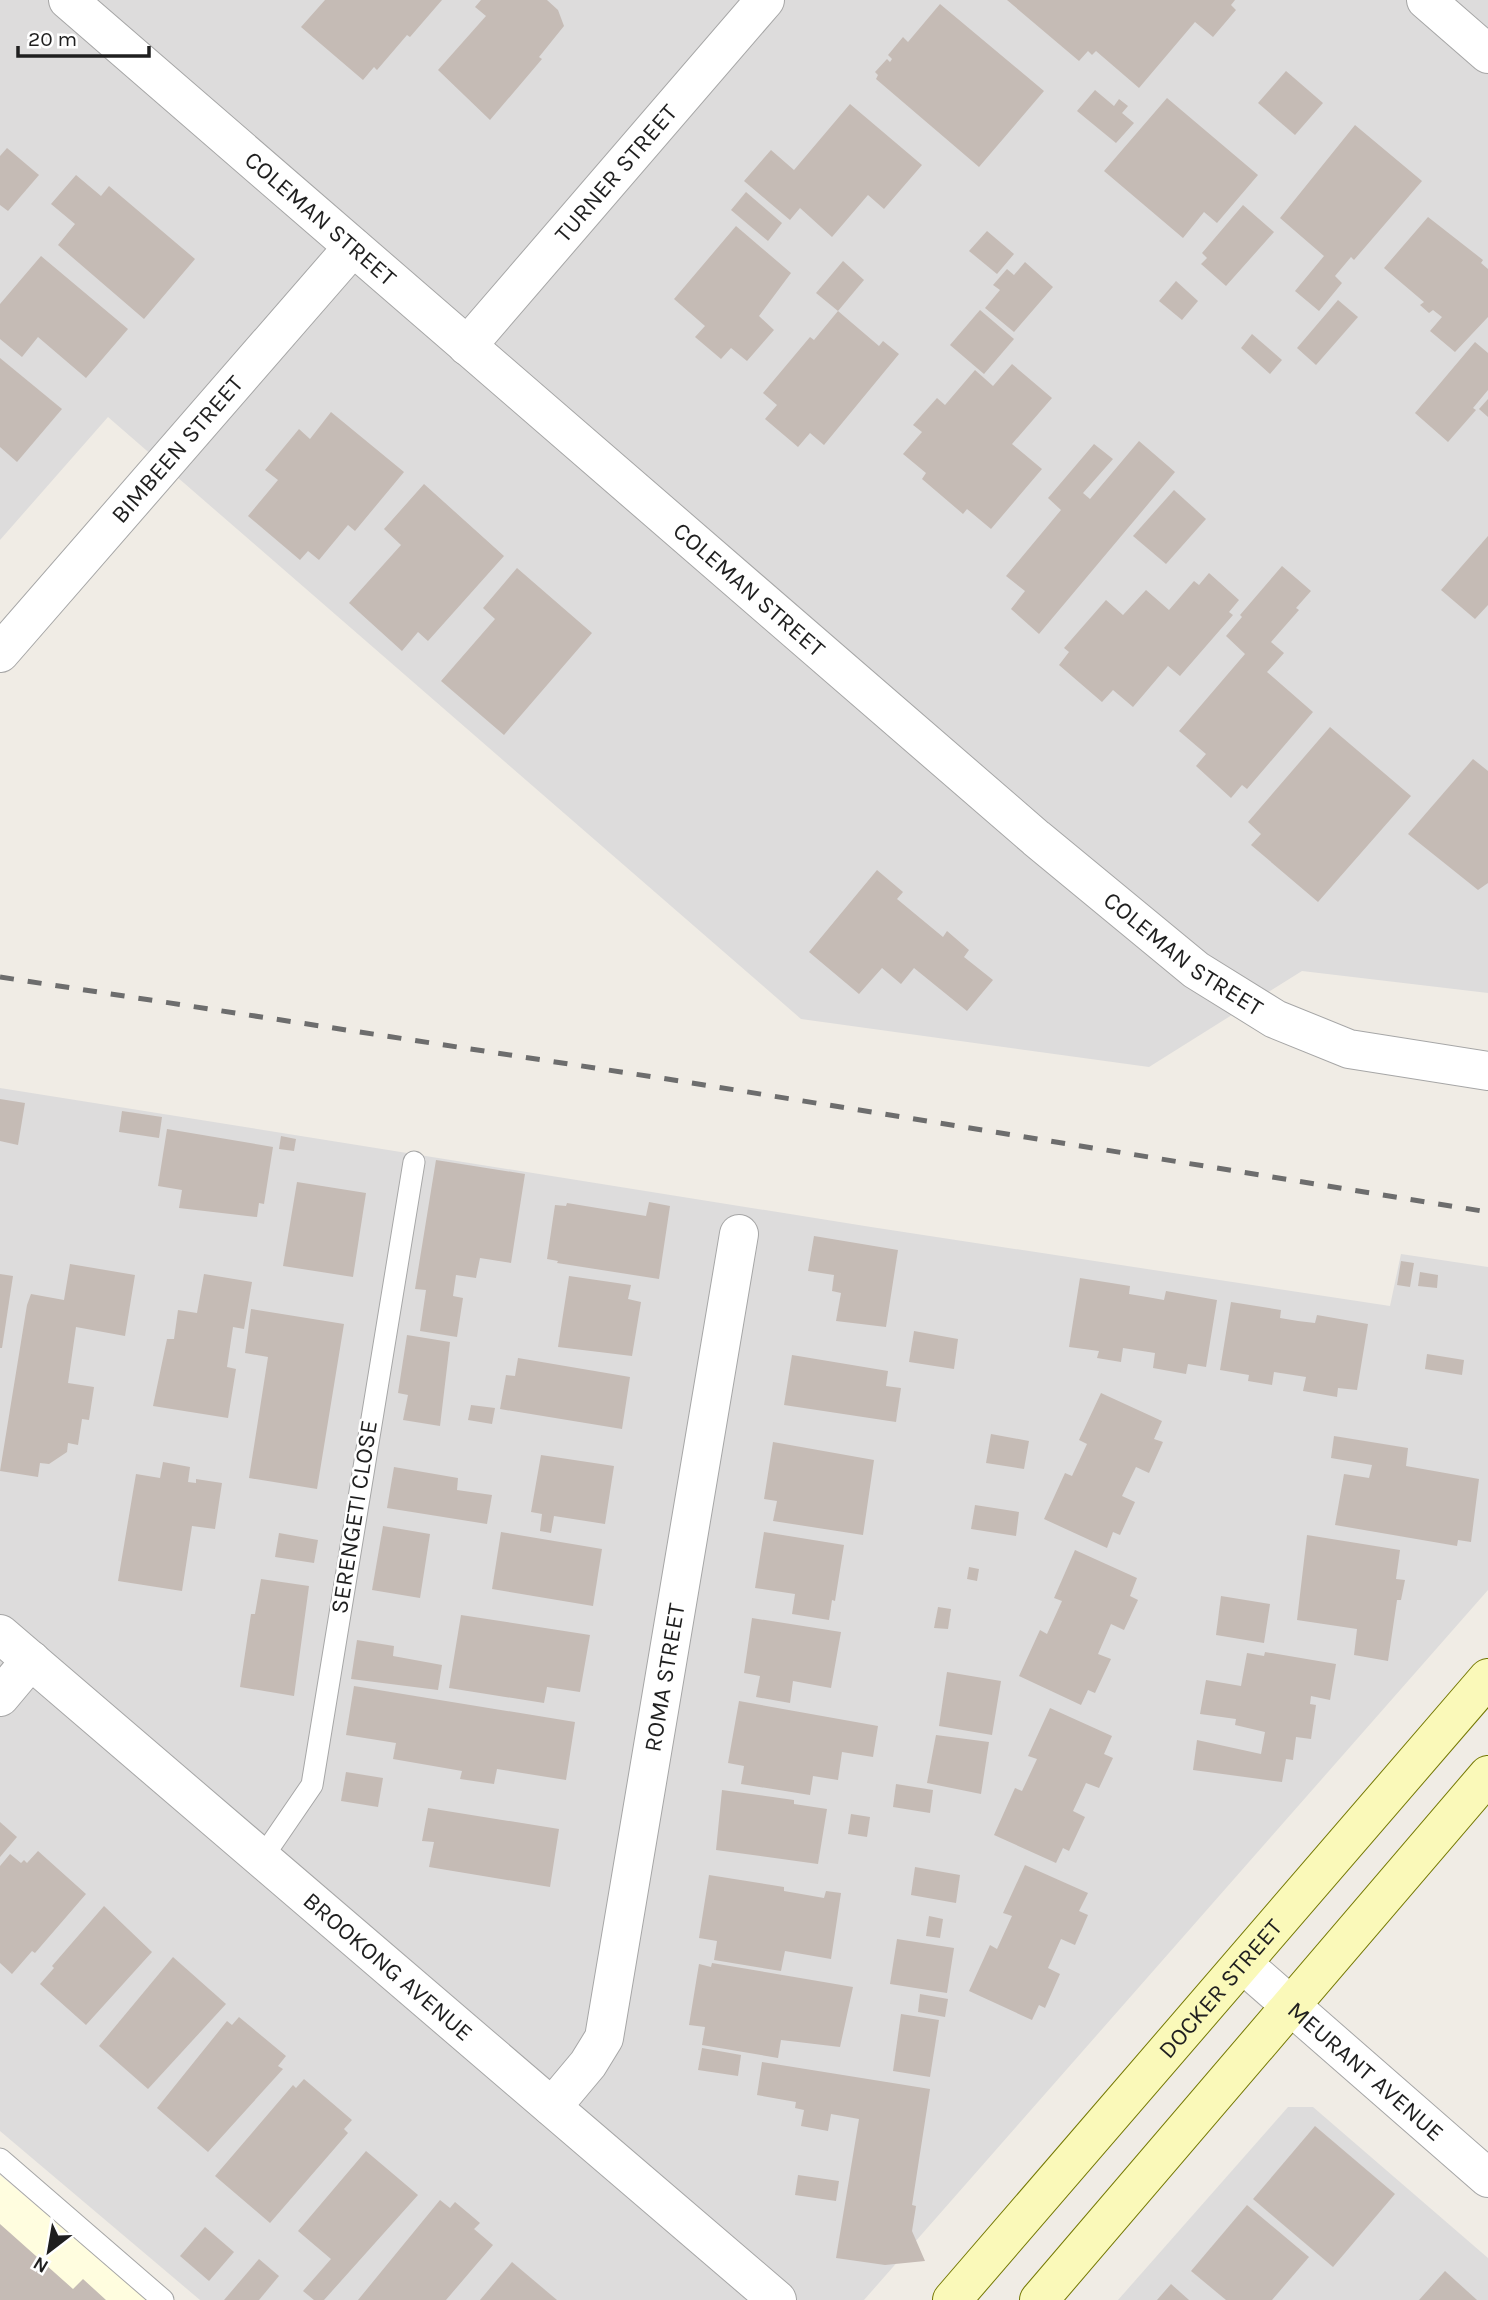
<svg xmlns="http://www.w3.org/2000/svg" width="1488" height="2300" font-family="Karla,sans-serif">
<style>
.residential{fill:#dddcdc}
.education{fill:#fffddf}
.building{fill:#c5bbb5}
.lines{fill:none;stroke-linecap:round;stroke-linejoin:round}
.service-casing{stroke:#a6a6a6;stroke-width:23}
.minor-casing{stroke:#a6a6a6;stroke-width:40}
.tertiary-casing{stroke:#a6a6a6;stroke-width:40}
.secondary-casing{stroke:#757904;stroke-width:40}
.service{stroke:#fff;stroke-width:21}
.minor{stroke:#fff;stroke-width:38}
.tertiary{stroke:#fff;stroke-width:38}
.secondary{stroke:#faf9b9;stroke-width:38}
.rail{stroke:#6d6d6d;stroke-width:5;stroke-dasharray:14 14;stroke-linecap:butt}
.labels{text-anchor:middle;stroke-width:5;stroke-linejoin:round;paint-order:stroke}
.street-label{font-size:24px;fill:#1f1f1f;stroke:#fff}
</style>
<rect width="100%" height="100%" fill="#f0ece5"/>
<g class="residential">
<polygon points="0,0 1488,0 1488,993 1302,971 1149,1067 801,1019 108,417 0,540"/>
<polygon points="0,1088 871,1227 1390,1306 1401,1254 1488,1267 1488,1590 864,2300 200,2300 0,2131"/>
<polygon points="1288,2107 1313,2107 1488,2258 1488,2300 1118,2300"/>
</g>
<polygon class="education" points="0,2175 148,2300 0,2300"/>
<g class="building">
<polygon points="325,0 442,0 410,37 407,35 377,70 374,67 363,80 301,27"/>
<polygon points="481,0 547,0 558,10 564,26 539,57 542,59 490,120 438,70 486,16 475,7"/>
<polygon points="1007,0 1235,0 1231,5 1236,10 1213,37 1195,22 1139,88 1096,51 1092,55 1088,51 1079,61"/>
<polygon points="940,4 1044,91 979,167 876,79 878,75 875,72 887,59 890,62 892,59 888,55 903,37 908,42"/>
<polygon points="1286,71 1323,103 1295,135 1258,103"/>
<polygon points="1095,90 1114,106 1119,99 1128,106 1122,113 1134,123 1116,143 1077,111"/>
<polygon points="1167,98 1258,175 1217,223 1204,212 1183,238 1104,171"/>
<polygon points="850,104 922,165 884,209 868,195 832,237 800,208 790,220 744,181 771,150 794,170"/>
<polygon points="1355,125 1422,181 1354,260 1351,257 1335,276 1342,283 1319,311 1295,291 1324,256 1280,218"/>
<polygon points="7,148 39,175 8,211 0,205 0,156"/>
<polygon points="76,175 101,196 109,186 195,259 144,319 58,245 75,224 51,204"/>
<polygon points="746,192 782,223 768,241 731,210"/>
<polygon points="1243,205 1274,232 1226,286 1201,264 1207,258 1202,253"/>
<polygon points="1428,217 1483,260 1481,263 1488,269 1488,317 1455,352 1430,331 1442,317 1433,310 1429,313 1420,305 1424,302 1384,268"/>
<polygon points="736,226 791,273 759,316 774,330 747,361 731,348 721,359 695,337 705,326 674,299"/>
<polygon points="987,231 1014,254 997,274 969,251"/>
<polygon points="41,256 128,329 86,378 38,337 22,357 0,339 0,304"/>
<polygon points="843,261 864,280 838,311 816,293"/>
<polygon points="1025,262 1053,287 1014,332 985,308 1000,290 993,285 1007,269 1014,275"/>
<polygon points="1176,281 1198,301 1182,320 1159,301"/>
<polygon points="1338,300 1358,317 1316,365 1297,348"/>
<polygon points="980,310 1014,339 984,374 950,345"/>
<polygon points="838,311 879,346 883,341 899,354 824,445 810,433 798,447 765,419 777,405 763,393 810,337 814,340"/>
<polygon points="1252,334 1282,360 1270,374 1241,348"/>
<polygon points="1475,342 1488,353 1488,390 1473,408 1476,410 1448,442 1415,413"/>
<polygon points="0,358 62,409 17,462 0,447"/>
<polygon points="1012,364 1052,398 1012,444 1042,469 991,529 967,509 963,514 922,479 926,473 903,454 922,432 913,425 937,398 945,405 975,370 993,386"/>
<polygon points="1488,399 1488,417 1479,409"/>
<polygon points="331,412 404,472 355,531 348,525 319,560 308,551 300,560 248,516 278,480 265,470 299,429 310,439"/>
<polygon points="1139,441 1175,472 1039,634 1011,609 1025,591 1006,576 1061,510 1048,498 1094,444 1113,459 1083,493 1090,499"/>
<polygon points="424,484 504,556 428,641 418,632 402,651 349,603 401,545 384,529"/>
<polygon points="1174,490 1206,519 1166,564 1133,536"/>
<polygon points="1488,536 1488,605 1475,619 1441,590"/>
<polygon points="1282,566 1311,591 1296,608 1299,610 1271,642 1284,653 1267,672 1313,712 1247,789 1242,785 1231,798 1196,766 1206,754 1179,731 1245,654 1226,636 1242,617 1240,615"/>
<polygon points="517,568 592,633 504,735 441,681 495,619 483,608"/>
<polygon points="1209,573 1239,600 1229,612 1233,615 1180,676 1168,666 1133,707 1113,690 1102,702 1059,665 1069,652 1064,648 1106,600 1123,615 1146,590 1169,610 1194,581 1199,585"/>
<polygon points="1330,727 1411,796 1318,902 1251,845 1261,834 1248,822"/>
<polygon points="1473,759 1488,771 1488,883 1478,890 1408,834"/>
<polygon points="877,870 903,892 897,899 943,937 947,931 969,950 964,957 993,980 967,1011 914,968 901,984 882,968 859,994 809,952"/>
<polygon points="0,1099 25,1103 18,1145 0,1141"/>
<polygon points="122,1111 162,1117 159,1138 119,1132"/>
<polygon points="167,1129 273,1147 264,1204 259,1203 257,1217 179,1208 182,1190 158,1186"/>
<polygon points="281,1136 296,1139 294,1151 279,1149"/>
<polygon points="436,1160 525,1174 511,1263 480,1258 476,1278 456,1275 453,1296 463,1298 457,1337 420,1331 426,1290 415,1289"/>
<polygon points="297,1182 366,1193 353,1277 283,1266"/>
<polygon points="649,1202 670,1206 659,1279 557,1263 558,1261 547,1259 555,1205 566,1206 567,1203 646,1216"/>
<polygon points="814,1236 898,1250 886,1327 836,1321 841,1293 832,1291 834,1275 808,1271"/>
<polygon points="1401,1261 1414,1263 1410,1287 1397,1285"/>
<polygon points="70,1264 135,1275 125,1336 76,1327 68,1383 94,1387 89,1420 82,1419 78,1445 68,1443 67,1452 49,1464 40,1463 38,1477 0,1471 27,1305 31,1294 64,1300"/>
<polygon points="1420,1272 1438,1275 1437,1288 1418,1286"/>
<polygon points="0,1274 13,1276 2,1348 0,1348"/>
<polygon points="204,1274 252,1282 244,1329 233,1327 227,1367 236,1369 228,1418 153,1406 167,1339 174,1339 178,1310 197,1313"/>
<polygon points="569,1276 631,1285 628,1299 641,1302 632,1356 558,1347"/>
<polygon points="1080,1278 1130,1286 1129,1294 1147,1297 1164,1300 1166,1291 1217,1300 1206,1367 1188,1364 1186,1374 1153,1368 1155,1353 1123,1348 1121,1362 1097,1358 1099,1351 1069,1347"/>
<polygon points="1231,1302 1281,1310 1280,1318 1298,1321 1315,1323 1317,1315 1368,1324 1357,1390 1338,1388 1337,1397 1303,1391 1306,1377 1274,1372 1272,1385 1248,1381 1249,1375 1220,1370"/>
<polygon points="251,1309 344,1324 317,1489 249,1478 268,1357 245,1353"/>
<polygon points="914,1331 958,1339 954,1369 909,1362"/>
<polygon points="407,1335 450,1342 440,1426 403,1420 408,1395 398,1393"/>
<polygon points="1427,1354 1464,1360 1462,1375 1425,1369"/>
<polygon points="792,1355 888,1371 886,1386 901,1388 896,1422 784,1405"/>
<polygon points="518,1358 630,1377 622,1429 500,1409 506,1375 515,1376"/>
<polygon points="1101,1393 1162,1421 1154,1439 1163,1442 1149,1473 1136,1467 1122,1496 1135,1502 1120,1535 1113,1532 1107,1548 1044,1519 1065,1473 1072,1476 1087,1444 1079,1440"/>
<polygon points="471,1405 495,1408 492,1424 468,1420"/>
<polygon points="991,1434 1029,1441 1024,1469 986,1463"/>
<polygon points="1334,1436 1408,1448 1406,1466 1479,1479 1471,1542 1458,1540 1457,1546 1335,1525 1344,1474 1369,1478 1372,1465 1331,1458"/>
<polygon points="773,1442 874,1460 863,1535 773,1521 777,1501 764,1499"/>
<polygon points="541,1455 614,1466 605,1524 554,1516 551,1533 540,1531 542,1514 531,1512"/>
<polygon points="163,1462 190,1467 188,1482 196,1483 196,1479 222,1483 215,1529 192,1526 182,1591 118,1581 136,1474 160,1478"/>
<polygon points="394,1467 458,1478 457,1490 492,1495 487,1524 387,1508"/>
<polygon points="975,1505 1019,1512 1016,1536 971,1529"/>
<polygon points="383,1526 430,1534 420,1598 372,1590"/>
<polygon points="501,1532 602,1549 593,1606 492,1589"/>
<polygon points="764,1532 844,1545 835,1601 832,1600 829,1620 792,1614 795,1594 755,1588"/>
<polygon points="279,1533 318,1540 314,1563 275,1557"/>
<polygon points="1307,1535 1400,1550 1396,1579 1405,1580 1401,1600 1397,1600 1388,1661 1354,1655 1357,1629 1297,1620"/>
<polygon points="1075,1550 1137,1578 1130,1596 1138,1600 1124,1630 1111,1624 1098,1654 1111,1659 1095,1693 1088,1690 1081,1705 1019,1676 1040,1630 1047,1634 1062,1601 1054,1598"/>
<polygon points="969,1567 979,1569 977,1581 967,1579"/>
<polygon points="261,1579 309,1586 294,1696 240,1687 251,1614 255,1614"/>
<polygon points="1221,1596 1270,1604 1264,1643 1216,1635"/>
<polygon points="938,1607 951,1609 948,1629 934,1628"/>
<polygon points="461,1615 590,1635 580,1692 547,1687 544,1703 449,1688"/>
<polygon points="752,1618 841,1632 831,1688 793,1681 790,1703 756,1697 760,1676 744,1673"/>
<polygon points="357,1640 394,1646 393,1656 442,1665 438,1690 351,1679"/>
<polygon points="1265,1652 1336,1664 1330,1700 1311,1696 1310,1704 1316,1705 1311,1739 1296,1737 1293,1760 1286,1759 1282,1782 1193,1770 1197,1740 1261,1754 1265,1732 1235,1725 1236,1719 1200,1714 1206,1680 1241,1686 1247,1653 1264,1656"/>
<polygon points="947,1672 1001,1681 992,1735 939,1726"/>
<polygon points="354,1686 575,1722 566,1780 497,1769 494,1784 460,1779 462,1771 393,1759 396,1743 346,1735"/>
<polygon points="739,1701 878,1726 873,1757 842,1752 838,1780 813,1776 810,1795 741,1784 744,1766 728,1763"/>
<polygon points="1050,1708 1112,1736 1104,1754 1113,1758 1099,1788 1086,1783 1073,1811 1085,1817 1069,1851 1063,1848 1056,1863 994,1835 1015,1788 1022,1791 1037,1759 1028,1756"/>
<polygon points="936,1735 989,1742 981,1794 927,1783"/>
<polygon points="346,1772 383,1778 378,1807 341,1801"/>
<polygon points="896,1784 933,1790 930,1813 893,1807"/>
<polygon points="722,1790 794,1800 794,1804 827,1809 818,1864 716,1850"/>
<polygon points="428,1808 559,1829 550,1887 429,1867 434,1842 422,1841"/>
<polygon points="851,1814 870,1817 867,1837 848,1834"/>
<polygon points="0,1822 17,1837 0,1857"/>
<polygon points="38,1851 86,1894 35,1953 32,1951 12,1974 0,1963 0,1866 10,1854 21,1863 24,1860 27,1863"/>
<polygon points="1025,1865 1088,1893 1079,1911 1088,1915 1075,1945 1061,1939 1048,1968 1060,1974 1045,2008 1039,2005 1032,2020 969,1991 990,1945 997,1949 1012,1916 1003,1913"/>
<polygon points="915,1867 960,1875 956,1903 911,1895"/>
<polygon points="709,1875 784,1887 784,1891 824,1898 826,1891 841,1893 831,1959 785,1951 781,1971 714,1960 717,1941 699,1938"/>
<polygon points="104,1906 152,1952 86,2025 40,1984 54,1968 52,1966"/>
<polygon points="929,1916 943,1919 940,1938 926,1936"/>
<polygon points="897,1939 954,1948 947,1993 890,1984"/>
<polygon points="173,1957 226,2004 148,2089 99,2046"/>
<polygon points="712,1963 853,1987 840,2047 781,2040 778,2058 702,2045 705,2027 689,2025 699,1964 711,1967"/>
<polygon points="920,1994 948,1999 945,2017 918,2012"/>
<polygon points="901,2014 939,2020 930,2077 893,2071"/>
<polygon points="239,2017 286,2056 278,2066 283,2069 208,2152 157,2108 227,2021 232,2025"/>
<polygon points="702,2048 741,2055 738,2076 698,2070"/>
<polygon points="762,2062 930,2089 912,2205 916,2206 912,2231 925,2261 885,2265 836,2258 859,2119 831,2114 828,2131 801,2126 804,2110 795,2108 796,2102 757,2095"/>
<polygon points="304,2079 352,2120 344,2129 348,2133 270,2223 215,2176 293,2085 296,2088"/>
<polygon points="1315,2126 1395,2194 1333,2267 1253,2199"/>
<polygon points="366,2151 418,2195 324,2300 314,2300 303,2291 331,2259 298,2231"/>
<polygon points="798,2175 839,2181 836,2201 795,2195"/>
<polygon points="440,2200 450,2208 455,2202 480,2223 474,2229 493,2245 446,2300 358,2300"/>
<polygon points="1247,2205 1309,2257 1272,2300 1226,2300 1191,2271"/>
<polygon points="0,2224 73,2289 83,2279 106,2300 0,2300"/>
<polygon points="205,2227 234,2252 209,2281 180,2256"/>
<polygon points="259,2259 279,2276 259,2300 224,2300"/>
<polygon points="512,2262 557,2300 480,2300"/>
<polygon points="1445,2271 1477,2300 1419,2300"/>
<polygon points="1171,2284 1189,2300 1157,2300"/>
</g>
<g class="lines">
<defs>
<g id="service">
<polyline points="262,1858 312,1785 414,1162"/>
<polyline points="0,2159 163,2300"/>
</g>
<g id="minor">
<polyline points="1426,0 1488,54"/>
<path id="s1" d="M467,346L765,0"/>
<path id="s2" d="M0,653L353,247"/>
<path id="s3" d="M0,1634L777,2300"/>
<polyline points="0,1697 31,1660"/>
<path id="s4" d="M1243,1964L1488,2178"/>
<path id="s5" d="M552,2107L588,2064L604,2038L739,1234"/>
</g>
<g id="tertiary">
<path id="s6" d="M68,0L1036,838L1196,970L1275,1019L1349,1049L1488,1071"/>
</g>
<g id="secondary">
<path id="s7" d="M952,2300L1488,1678"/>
<polyline points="1039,2300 1488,1775"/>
</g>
</defs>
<use href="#service" class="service-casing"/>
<use href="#minor" class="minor-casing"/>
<use href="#tertiary" class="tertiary-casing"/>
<use href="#secondary" class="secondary-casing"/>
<use href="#service" class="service"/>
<use href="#minor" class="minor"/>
<use href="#tertiary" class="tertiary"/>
<use href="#secondary" class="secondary"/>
<polyline class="rail" points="0,977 680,1081 1488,1212"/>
</g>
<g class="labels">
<g class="street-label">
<text dy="8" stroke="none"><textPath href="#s1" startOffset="228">TURNER STREET</textPath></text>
<text dy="8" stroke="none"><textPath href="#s6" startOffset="334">COLEMAN STREET</textPath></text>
<text dy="8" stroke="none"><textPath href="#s2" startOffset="270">BIMBEEN STREET</textPath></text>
<text dy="8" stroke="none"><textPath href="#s6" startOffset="901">COLEMAN STREET</textPath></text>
<text dy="8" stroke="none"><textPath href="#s6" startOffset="1468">COLEMAN STREET</textPath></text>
<text transform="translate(354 1517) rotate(-81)" y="8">SERENGETI CLOSE</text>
<text dy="8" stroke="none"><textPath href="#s5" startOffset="452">ROMA STREET</textPath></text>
<text dy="8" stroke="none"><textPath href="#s3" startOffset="511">BROOKONG AVENUE</textPath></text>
<text dy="8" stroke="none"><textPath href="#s7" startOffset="411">DOCKER STREET</textPath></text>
<text dy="8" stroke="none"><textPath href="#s4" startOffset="163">MEURANT AVENUE</textPath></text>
</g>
</g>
<g transform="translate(49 2251) rotate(211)" stroke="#ffffff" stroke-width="5" paint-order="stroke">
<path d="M0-5L12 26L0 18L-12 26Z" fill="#1f1f1f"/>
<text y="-10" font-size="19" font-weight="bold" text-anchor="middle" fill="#1f1f1f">N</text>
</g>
<path d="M18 46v10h131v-10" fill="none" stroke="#1f1f1f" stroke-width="3.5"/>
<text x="28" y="46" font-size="21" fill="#1f1f1f" stroke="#ffffff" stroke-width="5" paint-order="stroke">20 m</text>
</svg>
